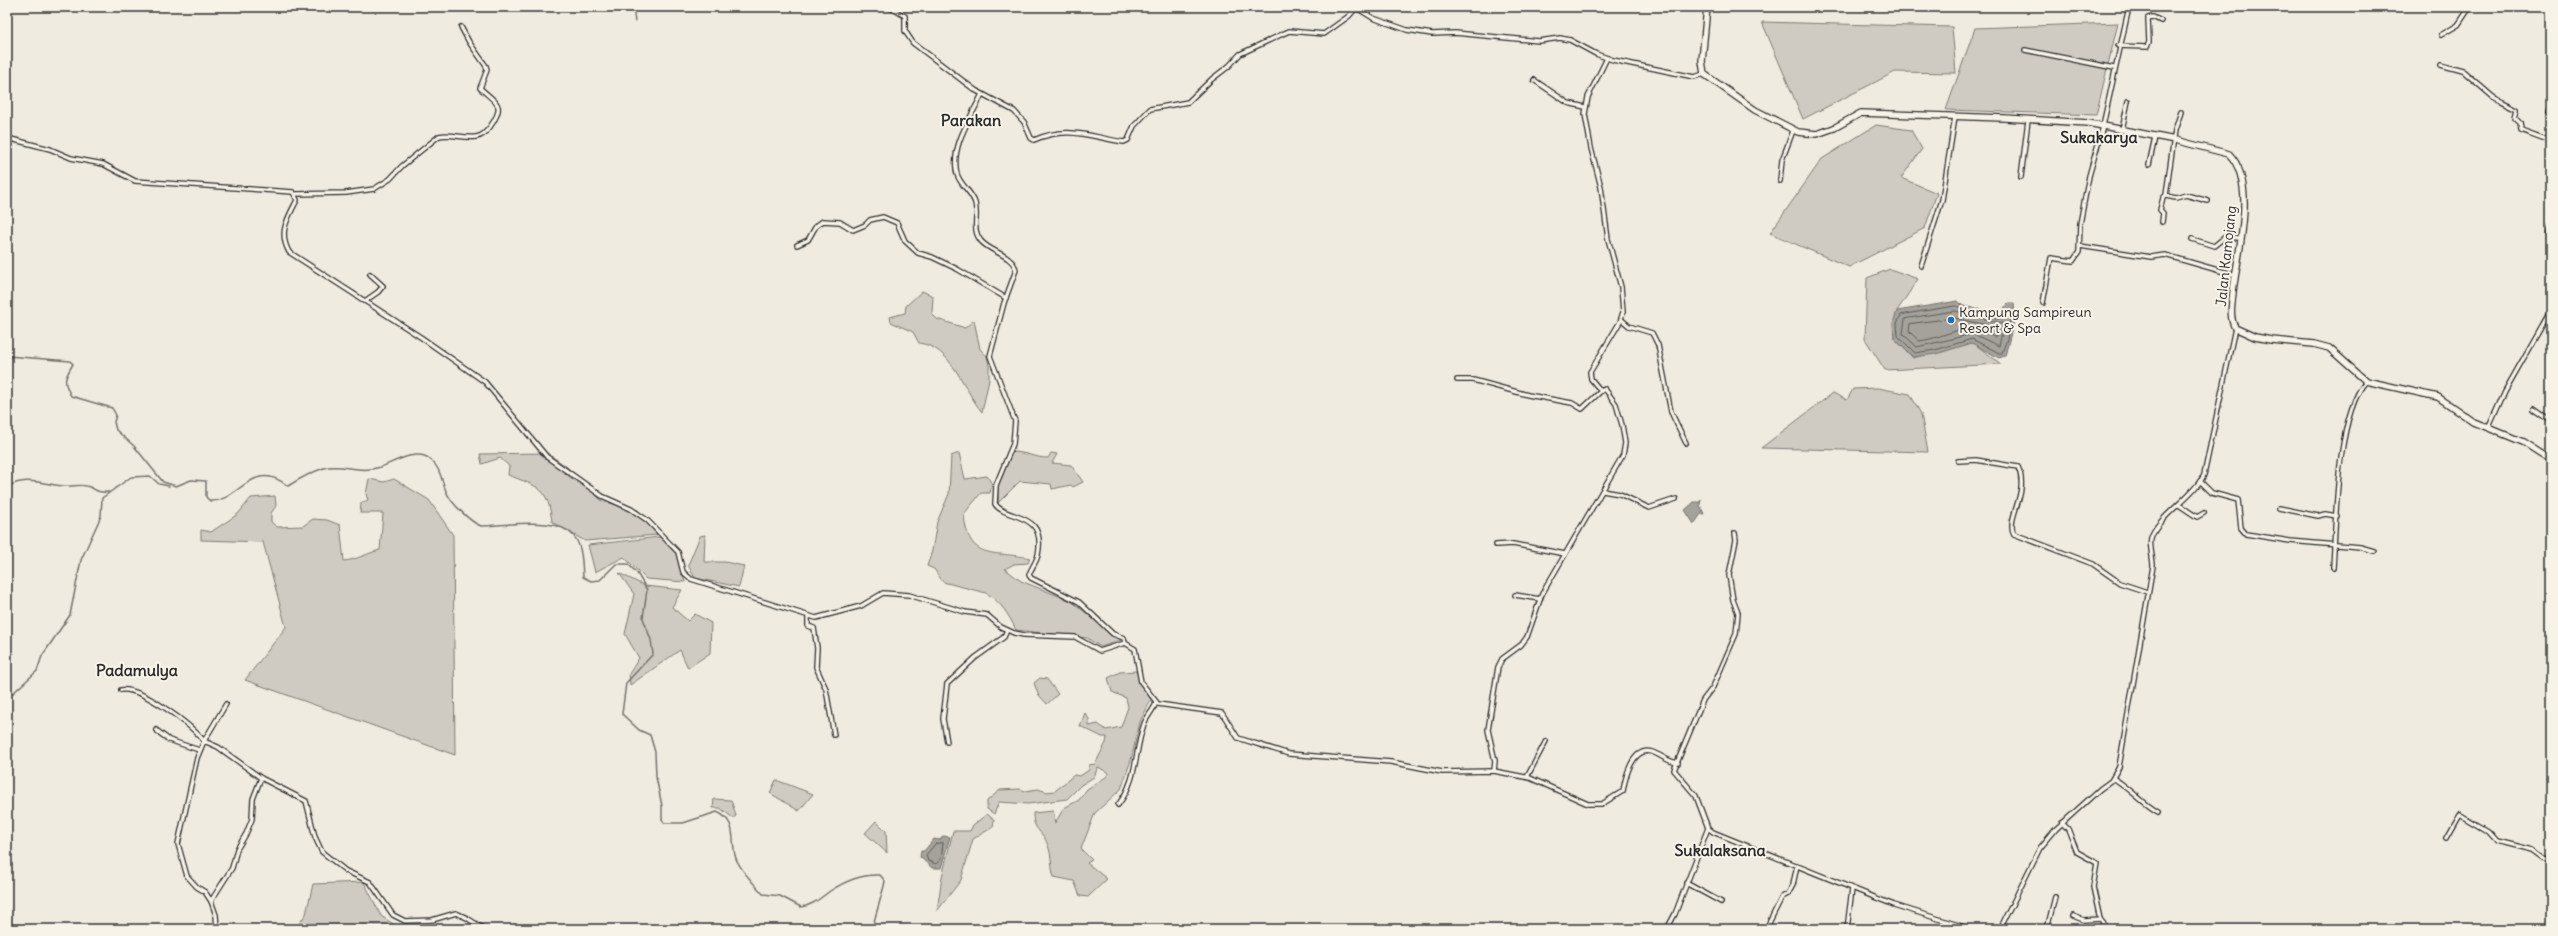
<svg xmlns="http://www.w3.org/2000/svg" width="2558" height="936" font-family="Delius,sans-serif">
<style>
.green{fill:#cfcbc2;stroke:#7d7b76}
.water{fill:#a4a29a;stroke:#74726e}
.lines{fill:none;stroke-linecap:round;stroke-linejoin:round}
.shore{stroke:#5b5b57;stroke-width:1}
.stream{stroke:#74726e;stroke-width:1.5}
.street-casing{stroke:#2b2b2b;stroke-width:6}
.secondary-casing{stroke:#2b2b2b;stroke-width:8}
.street{stroke:#f7f3e8;stroke-width:3.5}
.secondary{stroke:#f7f3e8;stroke-width:5.5}
.poi-dot{fill:#1f6fb2;stroke:#f7f3e8;stroke-width:1.5}
.labels{text-anchor:middle;stroke-width:4;stroke-linejoin:round;paint-order:stroke}
.street-label{font-size:14px;fill:#2b2b2b;stroke:#f7f3e8}
.poi-label{font-size:14px;fill:#2b2b2b;stroke:#f7f3e8;text-anchor:start}
.quarter-label{font-size:16px;font-weight:bold;fill:#2b2b2b;stroke:#f7f3e8}
</style>
<rect width="100%" height="100%" fill="#efebe0"/>
<filter id="ink" filterUnits="userSpaceOnUse"><feTurbulence type="fractalNoise" baseFrequency=".025" numOctaves="2"/><feDisplacementMap in="SourceGraphic" scale="8" xChannelSelector="R" yChannelSelector="G"/><feConvolveMatrix kernelMatrix="1 2 1 2 8 2 1 2 1" color-interpolation-filters="sRGB"/></filter>
<g filter="url(#ink)">
<g class="green">
<polygon points="1762,22 1952,27 1956,73 1895,72 1803,119"/>
<polygon points="2118,23 2096,115 1946,110 1975,28"/>
<polygon points="1876,125 1911,130 1922,149 1901,178 1937,193 1925,228 1849,267 1770,233 1822,159"/>
<polygon points="1890,269 1918,279 1897,311 1894,338 1913,358 1972,342 2001,364 1885,370 1865,339 1867,278"/>
<path d="M922,291L933,296L932,314L937,319L965,328L974,320L980,349L987,356L989,366V380L982,412C962,388 953,348 919,343L913,332L891,322L890,317L905,313L906,306Z"/>
<polygon points="1878,388 1910,394 1921,414 1928,452 1761,448 1833,393 1847,400 1853,389"/>
<path d="M1012,452C1026,452 1035,458 1048,458L1051,453L1057,454L1052,463L1071,465L1083,482L1073,487L1071,485L1052,489L1051,484L1020,481L998,503V482Z"/>
<path d="M547,453L566,466L602,501L638,510L657,535L585,541L552,522C548,487 539,487 508,475L509,466L500,458L482,464L480,454Z"/>
<path d="M959,453L965,479L987,476L992,484L990,493H981L964,514C968,562 993,550 1030,558L1028,563L1014,564L1005,569L1021,581L1071,601L1121,640L1101,647L1087,638L1016,630C1009,615 1001,602 986,593L943,582L934,569L927,566L932,551L937,522L949,494L951,456Z"/>
<path d="M369,479L384,482L394,479L429,500L453,535L455,755L245,680L286,627L263,542L201,540V530L211,532L238,514L251,498L275,496L276,506L271,513V522L277,527L303,526L313,519L327,520L340,525L344,561C356,560 368,553 380,550L383,513H360L361,503L368,500L366,494Z"/>
<polygon points="705,535 704,562 725,562 744,566 739,587 695,578 688,565 700,536"/>
<polygon points="660,537 677,555 685,582 646,579 624,557 595,572 588,545"/>
<polygon points="619,573 645,586 682,590 672,607 688,621 695,614 711,623 710,653 688,668 680,650 630,685 629,674 639,658 625,634 634,594"/>
<path d="M1136,671L1151,700L1140,722L1131,760L1121,789L1095,813L1081,849L1092,860L1087,863L1107,879L1088,897L1080,896L1074,881L1054,877C1050,866 1053,857 1047,843C1041,829 1033,831 1033,813L1053,811L1055,823L1064,808L1079,800L1087,789L1106,777L1109,773L1098,767L1094,777L1081,785L1067,799L1028,804L999,802L994,814L987,809V801L1000,790L1020,789L1025,791L1038,789L1047,792L1055,791L1074,775L1080,776L1089,770V765L1095,764L1106,743L1107,737H1102L1080,726L1085,713L1089,719V726L1098,724L1106,730L1121,727L1128,707L1126,698L1112,692L1108,678L1120,672Z"/>
<polygon points="1040,678 1047,679 1058,694 1047,704 1038,694 1034,683"/>
<polygon points="776,780 813,794 799,811 770,793"/>
<polygon points="714,799 731,800 736,816 733,818 720,808 713,808"/>
<polygon points="987,814 994,820 993,827 973,839 961,880 937,911 942,877 953,831 970,831 973,825"/>
<polygon points="876,821 886,831 887,853 865,833"/>
<polygon points="364,882 381,916 401,929 295,929 306,914 313,884"/>
</g>
<g class="water">
<polygon points="1958,301 1963,306 1997,312 1998,315 2004,315 2004,308 2009,303 2014,303 2015,317 2005,356 1999,358 1972,343 1936,354 1913,357 1894,338 1893,323 1897,311"/>
<polygon points="1701,499 1700,505 1704,514 1701,514 1694,524 1685,510 1694,502 1700,502"/>
<polygon points="943,836 950,837 941,868 932,868 920,857 921,851 924,851 934,839 940,840"/>
</g>
<g class="lines">
<g class="shore">
<path d="M1956,306C1969,312 1985,311 1997,319L2011,315L2007,339L2002,353H1999L1972,339L1935,350L1915,353L1898,336L1897,323L1901,315Z"/>
<polygon points="1955,311 2004,324 1999,346 1973,334 1917,347 1903,334 1905,319"/>
<path d="M1954,318L1987,325L1997,331L1996,336L1994,337C1964,319 1950,337 1919,341L1909,331L1910,324Z"/>
<polygon points="943,843 941,859 936,864 928,861 926,855 935,844"/>
</g>
<g class="stream">
<polyline points="633,7 635,22"/>
<path d="M7,356L70,361L73,364C64,379 63,381 71,396L112,408L116,415L114,422L116,430L134,446L163,482L176,486L191,480L206,481V497L210,501C238,503 252,457 288,486C299,479 312,472 324,468C343,463 358,474 381,467C394,462 417,448 430,459C440,467 441,479 446,491C450,502 470,522 481,526C507,526 566,513 578,543C583,554 582,565 583,577L591,581L600,580L616,564H628L637,573L647,590L643,618L651,640L653,654L626,683L622,714L639,730L650,735L655,752L656,777L662,806V819L664,823H683L717,812C740,822 729,845 737,861C743,873 754,884 763,894L780,896L801,907C814,905 820,898 830,891C845,881 862,874 880,875L885,881L884,886L872,929"/>
<path d="M7,487C27,475 44,485 65,486C72,487 79,484 86,486C97,488 93,493 109,492"/>
<polyline points="7,696 12,694 37,671 42,656 70,615 81,560 101,516 102,498 131,477 150,476 159,484 169,486"/>
</g>
<defs>
<g id="street">
<path d="M889,7L905,16V31L913,43L975,90L1014,111L1024,122L1031,138L1034,140C1068,125 1090,137 1124,142L1128,140L1134,126L1150,109L1188,102L1212,79L1229,66L1240,54L1289,31L1324,34L1349,16L1356,8"/>
<polyline points="1355,7 1373,18 1407,30 1432,34 1455,33 1539,41 1560,38 1570,40 1596,54 1613,60 1694,77 1704,74"/>
<polyline points="2441,35 2458,25 2470,7"/>
<polyline points="2118,46 2147,47 2149,42 2148,18 2153,17 2161,21"/>
<polyline points="2025,50 2114,68"/>
<polyline points="2441,65 2463,71 2493,97 2517,109 2515,118 2520,123 2521,130 2551,141"/>
<polyline points="1534,80 1568,103 1585,107"/>
<path d="M982,94C971,118 950,146 957,174C960,185 972,192 975,203C979,217 971,229 981,241C990,252 1013,255 1016,270L1004,303L990,356L1015,421L1013,444L996,485L995,504C1006,521 1047,510 1038,555C1036,563 1031,568 1029,575L1031,578L1079,602L1113,634L1124,638L1125,643"/>
<polyline points="2548,111 2551,112"/>
<polyline points="2122,130 2128,101"/>
<path d="M7,138L50,149L71,158L103,164L135,181L293,192L297,200C288,218 278,232 289,252L422,338L485,382L547,457L602,496L631,509L647,520L678,552L683,572L691,579L816,618L861,606L883,593L909,595L965,612L987,615L1001,627L1014,633L1024,635L1075,637L1100,651L1125,643L1135,649L1141,682L1158,704L1222,713L1238,738L1289,754L1391,762L1442,772L1494,771L1530,778L1588,804H1602L1623,791C1625,779 1632,746 1652,752C1661,755 1668,762 1678,763"/>
<polyline points="2149,165 2155,137"/>
<polyline points="2021,177 2028,120"/>
<polyline points="1780,181 1782,160 1793,131"/>
<path d="M296,194L346,193L374,189L390,179L402,166L439,136C451,133 464,139 476,137C483,136 486,132 490,127C506,104 497,104 480,88L487,70L486,66L469,42L461,27"/>
<polyline points="2166,196 2176,198 2186,195 2208,201"/>
<polyline points="2162,222 2163,213 2160,210 2163,198 2166,195 2175,130 2181,112"/>
<polyline points="2551,224 2549,231 2551,279"/>
<polyline points="2192,239 2214,246 2225,237 2240,238"/>
<polyline points="797,245 808,240 816,226 823,221 840,222 853,230 865,225 870,220 883,217 897,223 905,241 918,253 932,257 957,269 1006,298"/>
<polyline points="2080,246 2151,257 2165,255 2235,275"/>
<polyline points="1921,266 1942,200 1955,117"/>
<polyline points="365,301 378,292 383,286 370,274"/>
<polyline points="2043,303 2051,258 2073,261 2079,252 2080,224 2089,176 2102,130 2129,7"/>
<polyline points="1621,319 1629,326 1652,333 1658,345 1671,412 1686,443"/>
<polyline points="1457,380 1473,380 1528,395 1572,403 1582,409 1601,391"/>
<polyline points="2534,410 2551,422"/>
<polyline points="2489,427 2505,391 2551,310"/>
<path d="M1958,461L1976,460L2018,467C2030,493 2005,519 2014,534L2093,564L2120,583L2147,592"/>
<polyline points="2200,481 2212,493 2238,500 2241,528 2246,534 2290,541 2360,547 2374,551"/>
<polyline points="1603,491 1620,494 1649,508 1676,499"/>
<polyline points="2179,505 2197,517 2204,513"/>
<polyline points="2279,508 2318,516 2325,514 2337,516"/>
<polyline points="1735,533 1736,540 1729,575 1733,600 1738,613 1736,634 1713,687 1703,700 1674,770 1696,796 1708,828 1713,832 1894,905 1971,929"/>
<polyline points="1496,545 1513,544 1565,554"/>
<path d="M2333,568C2336,521 2336,417 2366,381"/>
<polyline points="1515,595 1540,599"/>
<polyline points="808,617 808,626 814,628 817,648 816,667 826,689 834,735"/>
<path d="M121,690C142,687 191,725 204,741L226,704"/>
<polyline points="156,730 169,740 199,750"/>
<polyline points="947,742 943,719 947,684 975,658 1004,637 1007,630"/>
<polyline points="1494,771 1495,761 1488,730 1498,667 1502,659 1521,645 1527,637 1542,594 1623,455 1625,443 1622,425 1616,404 1605,389 1601,391 1591,379 1590,372 1620,322 1623,312 1621,287 1608,239 1601,187 1591,148 1585,114 1588,97 1607,58"/>
<polyline points="1527,777 1546,741"/>
<path d="M2113,778C2130,788 2142,803 2158,812"/>
<path d="M1118,805C1138,779 1134,753 1144,724C1147,716 1153,711 1156,703"/>
<polyline points="2062,823 2068,829 2077,852 2097,863 2093,887 2100,919 2084,920 2073,916"/>
<polyline points="2446,838 2459,815 2488,832 2496,841 2532,850 2543,858 2551,860"/>
<polyline points="1686,883 1721,902"/>
<polyline points="211,901 232,868 237,849 246,834 252,819 253,799 261,778"/>
<polyline points="2100,919 2104,924 2104,929"/>
<polyline points="217,929 216,915 211,901 205,892 197,887 187,876 178,844 197,758 204,741 218,747 261,778 306,801 315,837 322,852 346,871 370,882 393,915 405,921 432,920 456,913 467,918 484,929"/>
<polyline points="1667,929 1675,914 1708,828"/>
<polyline points="1766,929 1782,897 1788,894 1793,885 1797,865"/>
<polyline points="1847,929 1852,889"/>
<path d="M2000,929L2040,848L2056,829L2100,789L2111,781L2119,767L2153,566C2153,557 2149,546 2151,538C2156,518 2194,496 2204,475L2235,328"/>
<polyline points="2047,929 2055,897"/>
</g>
<path id="secondary" d="M1707,7L1702,61L1704,74L1755,110L1798,132L1817,134L1834,128L1861,113L2004,118L2088,123L2175,140L2229,154C2258,183 2237,255 2233,292C2232,304 2229,317 2235,328L2255,337L2271,340L2314,344L2329,348L2366,381L2438,397L2474,422L2523,442L2551,460"/>
</defs>
<use href="#street" class="street-casing"/>
<use href="#secondary" class="secondary-casing"/>
<use href="#street" class="street"/>
<use href="#secondary" class="secondary"/>
</g>
</g>
<circle class="poi-dot" cx="1951" cy="320" r="4"/>
<g class="labels">
<g class="street-label">
<text transform="translate(2226 256) rotate(-84)" y="5">Jalan Kamojang</text>
</g>
<g class="poi-label">
<text x="1959" y="317">Kampung Sampireun<tspan x="1959" dy="16">Resort &amp; Spa</tspan></text>
</g>
<g class="quarter-label">
<text x="971" y="126">Parakan</text>
<text x="2099" y="143">Sukakarya</text>
<text x="137" y="676">Padamulya</text>
<text x="1720" y="856">Sukalaksana</text>
</g>
</g>
<rect width="2558" height="936" fill="none" stroke="#f7f3e8" stroke-width="24"/>
<rect x="12" y="12" width="2534" height="912" fill="none" stroke="#2b2b2b" stroke-width="1.5" filter="url(#ink)"/>
</svg>
